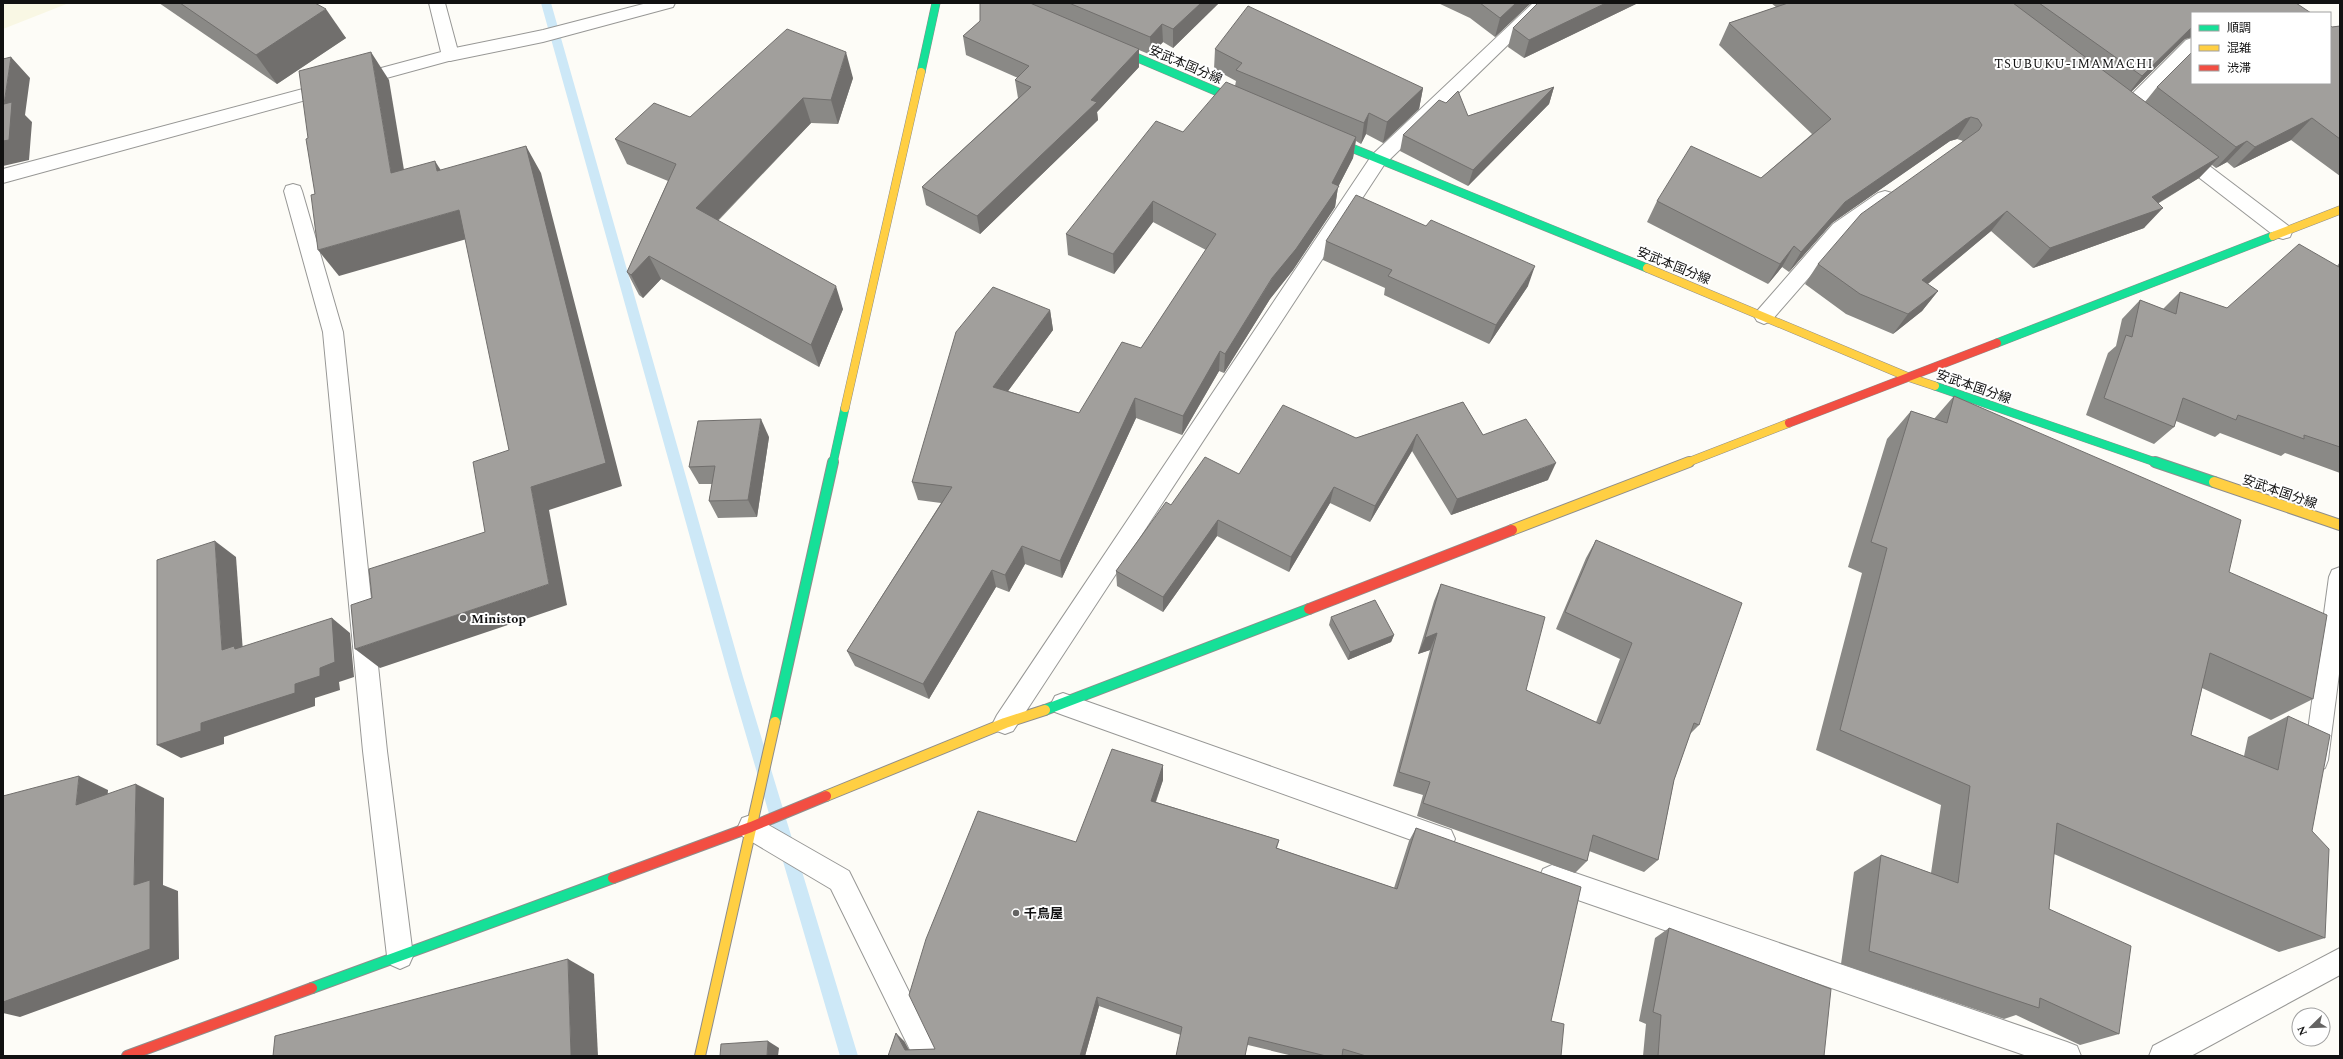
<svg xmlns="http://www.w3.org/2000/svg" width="2343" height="1059" font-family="Spectral,'Noto Sans JP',serif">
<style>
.farmland{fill:#f9f7e4}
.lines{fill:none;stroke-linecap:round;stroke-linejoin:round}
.stream{fill:#cde8f7;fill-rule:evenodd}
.lane-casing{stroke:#979795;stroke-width:2}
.street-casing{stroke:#979795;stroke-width:2}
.fast-far1-casing{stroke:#8e8d8b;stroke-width:9}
.fast-casing{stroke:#8e8d8b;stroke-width:12}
.slow-far1-casing{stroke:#8e8d8b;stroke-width:9}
.slow-casing{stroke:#8e8d8b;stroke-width:12}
.jam-far1-casing{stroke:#8e8d8b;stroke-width:9}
.jam-casing{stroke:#8e8d8b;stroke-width:12}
.lane{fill:#fffffe;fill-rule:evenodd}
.street{fill:#fffffe;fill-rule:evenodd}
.fast-far1{stroke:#16e098;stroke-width:8}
.fast{stroke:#16e098;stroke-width:10}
.slow-far1{stroke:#ffcf43;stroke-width:8}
.slow{stroke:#ffcf43;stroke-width:10}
.jam-far1{stroke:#f24e42;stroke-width:8}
.jam{stroke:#f24e42;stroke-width:10}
.wall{fill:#8a8986}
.shaded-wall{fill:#716f6d}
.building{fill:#a19f9c;stroke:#716f6d}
.poi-dot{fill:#646362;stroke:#fff;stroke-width:1.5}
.labels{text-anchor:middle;stroke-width:4;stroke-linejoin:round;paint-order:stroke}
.far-quarter-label{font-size:13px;letter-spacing:1px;fill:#111;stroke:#fff}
.street-label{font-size:13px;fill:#111;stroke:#fff}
.poi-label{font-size:13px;font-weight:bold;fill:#111;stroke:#fff;text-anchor:start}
</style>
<rect width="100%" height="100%" fill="#fdfcf7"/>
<polygon class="farmland" points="3,3 69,3 3,29"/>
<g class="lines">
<polygon class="stream" points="541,3 551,3 743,677 858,1056 840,1056 729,677"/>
<defs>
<polygon id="lane" points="647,3 675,3 673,7 543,42 450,61 444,59 441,55 444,51 450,49 543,30"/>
<g id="street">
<polygon points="429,3 445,3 459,55 456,59 3,183 3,169 441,52"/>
<polygon points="1533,3 1551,3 1384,165 1013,731 1005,734 997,731 993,723 997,715 1372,155"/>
<path d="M2192,38V54L2137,110L2144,118L2141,122C2130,125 2123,119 2117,110L2120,106L2186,40Z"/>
<polygon points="2181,148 2187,149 2290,227 2292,232 2290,237 2283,239 2276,237 2175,159 2172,154 2175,149"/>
<polygon points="293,184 300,186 302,191 343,332 387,751 413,956 409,965 400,969 391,965 387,956 363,751 323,332 284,191 286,186"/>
<polygon points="1885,191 1892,193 1894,198 1892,203 1847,234 1771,321 1764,324 1757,321 1754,316 1757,311 1833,224 1878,193"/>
<polygon points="2340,567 2340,666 2328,760 2325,768 2316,772 2307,768 2304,760 2329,577 2332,570"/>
<polygon points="1063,693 1442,827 1451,830 1455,839 1451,848 1442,851 1063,715 1055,712 1051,704 1055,696"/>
<polygon points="751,815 849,871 941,1056 913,1056 831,889 742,836 738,827 742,818"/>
<polygon points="1552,865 2067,1042 2077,1046 2081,1056 2027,1056 1552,891 1543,887 1539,878 1543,869"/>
<polygon points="2340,948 2340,975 2191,1056 2149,1056 2153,1046"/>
</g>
<g id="fast-far1">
<polyline points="1112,47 1244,103"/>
<polyline points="921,72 936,3"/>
<polyline points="1327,138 1647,268"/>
<polyline points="1997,343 2273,236"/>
<polyline points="1935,386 2158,463"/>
<polyline points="833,463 845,408"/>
</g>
<g id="fast">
<polyline points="2155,462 2214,482"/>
<polyline points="1045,710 1309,609"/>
<polyline points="775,722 833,462"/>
<polyline points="312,988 613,878"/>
</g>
<g id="slow-far1">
<polyline points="2273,236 2340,210"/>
<polyline points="1647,268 1908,377 1935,386"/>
<polyline points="845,408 921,72"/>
<polyline points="1686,463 1789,423"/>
</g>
<g id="slow">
<polyline points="2214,482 2340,525"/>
<polyline points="1512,530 1689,462"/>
<polyline points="826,796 1005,723 1045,710"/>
<polyline points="700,1056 775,722"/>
</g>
<polyline id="jam-far1" points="1789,423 1997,343"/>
<g id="jam">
<polyline points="1309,609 1512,530"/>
<polyline points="613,878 751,827 826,796"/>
<polyline points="127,1056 312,988"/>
</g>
</defs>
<use href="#lane" class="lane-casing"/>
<use href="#street" class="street-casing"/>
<use href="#fast-far1" class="fast-far1-casing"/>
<use href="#fast" class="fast-casing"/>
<use href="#slow-far1" class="slow-far1-casing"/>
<use href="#slow" class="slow-casing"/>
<use href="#jam-far1" class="jam-far1-casing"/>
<use href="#jam" class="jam-casing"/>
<use href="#lane" class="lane"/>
<use href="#street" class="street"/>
<use href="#fast-far1" class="fast-far1"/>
<use href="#fast" class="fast"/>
<use href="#slow-far1" class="slow-far1"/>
<use href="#slow" class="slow"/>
<use href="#jam-far1" class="jam-far1"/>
<use href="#jam" class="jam"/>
</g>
<g class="wall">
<polygon points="159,3 315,3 346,38 277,84"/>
<polygon points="980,3 1219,3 1173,48 1163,42 1151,55 1139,50 1139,67 1097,112 1098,120 980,234 926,205 922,187 1018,98 1015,80 1018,78 966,55 963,36 980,21"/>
<polygon points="1438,3 1531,3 1495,37 1470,18"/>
<polygon points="1538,3 1638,3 1524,58 1508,47 1513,28"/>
<polygon points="1771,3 2296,3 2192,13 2192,37 2185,39 2131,92 2145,102 2157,87 2332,27 2340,26 2340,176 2291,140 2234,168 2227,162 2216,168 2212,165 2199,178 2159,203 2144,228 2033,268 1991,231 1928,284 1938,291 1922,311 1893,334 1846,314 1805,284 1818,264 1963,141 1957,139 1950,141 1832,223 1789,272 1782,267 1768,284 1647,222 1657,201 1761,178 1812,134 1719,45 1729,23 1776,7"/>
<polygon points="1215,49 1423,88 1419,109 1383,143 1366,134 1361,144 1356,141 1353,158 1338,187 1335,207 1293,270 1270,299 1224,373 1219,371 1182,435 1136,418 1062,578 1025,564 1009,592 996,587 929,699 855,666 847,651 941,503 918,500 912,482 1050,310 1053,330 1008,391 1079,413 1141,348 1206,250 1153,222 1114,274 1068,255 1066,234 1183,132 1235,86 1236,81 1214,69"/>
<polygon points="853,78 838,124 811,123 718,221 843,309 819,367 661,279 643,298 639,295 627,272 668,181 627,164 615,139 690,117"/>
<polygon points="1554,87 1549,104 1468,186 1400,151 1403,135 1468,116"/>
<polygon points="1326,241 1528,286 1489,344 1384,295 1385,288 1323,260"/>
<polygon points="2340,262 2340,473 2285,453 2281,456 2220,433 2215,437 2176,421 2174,427 2154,444 2086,415 2108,353 2116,346 2122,319 2140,300 2163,309 2180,292 2227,308 2337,266"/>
<polygon points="1954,396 2229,572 2313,699 2271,720 2202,688 2191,735 2244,756 2248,737 2288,716 2312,831 2325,938 2279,952 2054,854 2049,909 2119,1034 2080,1045 2016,1015 2004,1019 1841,964 1854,872 1881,855 1931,873 1941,805 1816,750 1862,573 1848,567 1887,439 1911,411 1934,419"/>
<polygon points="1463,402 1483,435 1548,480 1451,515 1412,451 1370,522 1330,503 1289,572 1217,536 1163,612 1117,586 1116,571 1171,505 1239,474 1356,438"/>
<polygon points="769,437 757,517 718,518 709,501 712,484 699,484 689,467"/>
<polygon points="1596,540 1699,725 1690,734 1674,780 1658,860 1644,872 1589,851 1587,861 1575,873 1417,816 1423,795 1393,786 1430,650 1418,654 1434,601 1441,584 1526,690 1596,722 1620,659 1556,629 1586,558"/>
<polygon points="1331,617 1394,635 1391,642 1348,660 1329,625"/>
<polygon points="1163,765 1163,780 1156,802 1279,840 1277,848 1394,888 1409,841 1416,828 1551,1021 1561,1056 1293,1056 1248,1045 1181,1035 1099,1006 1085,1056 888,1056 904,1041 909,1050 935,1049 1076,842"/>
<polygon points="1669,928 1824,1056 1643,1056 1646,1024 1639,1021 1655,938"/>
</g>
<g class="shaded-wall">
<polygon points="1201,3 1219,3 1173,48 1173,29"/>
<polygon points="1516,3 1531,3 1495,37 1500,18"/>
<polygon points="1606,3 1638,3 1524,58 1529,40"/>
<polygon points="326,9 346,38 277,84 256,55"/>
<polygon points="1162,24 1163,42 1151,55 1150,37"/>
<polygon points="2192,27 2192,37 2185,39 2125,98 2142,76"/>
<polygon points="1139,49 1139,67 1097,112 1098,120 980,234 977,216 1091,100"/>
<polygon points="371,52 389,80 409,200 391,173"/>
<polygon points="846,52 853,78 838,124 831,100"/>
<polygon points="11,57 30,78 25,115 32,122 29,160 3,166 4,104"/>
<polygon points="1554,87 1549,104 1468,186 1473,170"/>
<polygon points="1423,88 1419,109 1383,143 1387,122"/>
<polygon points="803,98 811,123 706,232 696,208"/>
<polygon points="1369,113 1366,134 1361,144 1364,123"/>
<polygon points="1971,117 1957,139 1950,141 1832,223 1789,272 1801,252 1845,202 1965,119"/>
<polygon points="2312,118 2291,140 2234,168 2255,147"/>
<polygon points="1356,137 1353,158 1338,187 1335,207 1293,270 1270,299 1224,373 1225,354 1332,183"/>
<polygon points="2247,141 2227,162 2216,168 2236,147"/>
<polygon points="526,146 541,173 622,486 549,510 567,605 380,668 355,649 549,584 531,487"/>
<polygon points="2219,157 2199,178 2133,218 2163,208 2144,228 2033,268 2050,248 2152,197"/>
<polygon points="435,161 452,188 437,171"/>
<polygon points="1153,201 1153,222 1114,274 1113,254"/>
<polygon points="459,210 477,236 339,276 318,250"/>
<polygon points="2007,211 1991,231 1907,301 1922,280"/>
<polygon points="1794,246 1782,267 1768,284 1780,264"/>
<polygon points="649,256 661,279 643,298 631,275"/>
<polygon points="1535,266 1528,286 1489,344 1496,325"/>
<polygon points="836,286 843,309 819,367 811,345"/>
<polygon points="1938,291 1922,311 1893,334 1908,314"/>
<polygon points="1050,310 1053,330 997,406 993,387"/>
<polygon points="1220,351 1219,371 1182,435 1183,416"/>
<polygon points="1135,398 1136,418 1062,578 1060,561"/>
<polygon points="761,419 769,437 757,517 748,500"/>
<polygon points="1417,434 1412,451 1370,522 1375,506"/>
<polygon points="1556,463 1548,480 1451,515 1457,499"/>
<polygon points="1334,487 1330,503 1289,572 1291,557"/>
<polygon points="1218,520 1217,536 1163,612 1163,597"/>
<polygon points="215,541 236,557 243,652 222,650"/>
<polygon points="1022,546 1025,564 1009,592 1005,575"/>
<polygon points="992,570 996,587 929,699 923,684"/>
<polygon points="332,618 350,633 354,677 339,682 340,690 315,698 315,706 224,737 224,744 181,758 157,745 201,723 295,684 320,668"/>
<polygon points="1437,633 1430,650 1418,654 1425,638"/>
<polygon points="1394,635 1391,642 1348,660 1350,652"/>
<polygon points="1163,765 1163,780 1151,814 1151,801"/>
<polygon points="79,776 108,790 106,818 76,805"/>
<polygon points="136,784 164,798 163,885 178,891 179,959 20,1017 3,1013 3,1002 134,885"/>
<polygon points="568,959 594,974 598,1056 571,1056"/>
<polygon points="1097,997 1099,1006 1085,1056 1080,1056"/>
<polygon points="896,1033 904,1041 912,1056 905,1050"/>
<polygon points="768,1041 779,1048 778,1056 767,1056"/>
</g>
<g class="building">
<polygon points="180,3 315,3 326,9 256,55"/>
<polygon points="980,3 1030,3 1139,49 1091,100 1097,102 977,216 922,187 1031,87 1015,80 1029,66 963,36 980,21"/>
<polygon points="1069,3 1201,3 1173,29 1162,24 1150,37"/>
<polygon points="1480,3 1516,3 1500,18"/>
<polygon points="1538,3 1606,3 1529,40 1513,28"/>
<polygon points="1788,3 2013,3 2219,157 2152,197 2163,208 2050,248 2007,211 1922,280 1938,291 1908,314 1860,294 1818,264 1861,214 1979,130 1982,125 1978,119 1971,117 1965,119 1845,202 1801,252 1794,246 1780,264 1657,201 1691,146 1761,178 1831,119 1729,23"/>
<polygon points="2039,3 2296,3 2311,13 2192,13 2192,27 2142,76"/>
<polygon points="1248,6 1423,88 1387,122 1369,113 1364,123 1236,70 1242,63 1215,49"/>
<polygon points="2330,25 2332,27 2340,26 2340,139 2312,118 2255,147 2247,141 2236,147 2157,87 2192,52 2192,83 2330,83"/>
<polygon points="787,29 846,52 831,100 803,98 696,208 836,286 811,345 649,256 631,275 627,272 676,164 615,139 654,103 690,117"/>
<polygon points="371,52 391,173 435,161 437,171 526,146 606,463 531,487 549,584 355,649 351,605 372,598 369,569 485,532 473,462 509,450 459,210 318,250 311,195 315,194 306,139 308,138 299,71"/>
<polygon points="11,57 4,104 12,102 9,140 3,141 3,59"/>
<polygon points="1226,82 1356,137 1332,183 1339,186 1296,249 1272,278 1225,354 1220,351 1183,416 1135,398 1060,561 1022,546 1005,575 992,570 923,684 847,651 952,487 912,482 956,332 993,287 1050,310 993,387 1079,413 1122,342 1141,348 1216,234 1153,201 1113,254 1066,234 1156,121 1183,132"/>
<polygon points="1554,87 1473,170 1403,135 1439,100 1446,103 1458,91 1468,116"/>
<polygon points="1356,195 1426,226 1431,220 1535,266 1496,325 1388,276 1392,270 1326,241"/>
<polygon points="2299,244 2339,267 2340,266 2340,447 2304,435 2304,439 2238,415 2236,420 2183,398 2174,427 2104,398 2126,335 2132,337 2140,300 2176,314 2180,292 2227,308"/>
<polygon points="1954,396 2241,520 2229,572 2327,615 2313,699 2210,653 2191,735 2278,770 2288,716 2330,735 2312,831 2329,849 2325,938 2057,823 2049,909 2131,946 2119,1034 2040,998 2039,1008 1869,951 1881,855 1958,883 1970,786 1840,730 1887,548 1871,542 1911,411 1947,423"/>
<polygon points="1463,402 1483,435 1526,419 1556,463 1457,499 1417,434 1375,506 1334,487 1291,557 1218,520 1163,597 1116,571 1166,502 1171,505 1205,457 1239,474 1283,405 1356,438"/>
<polygon points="761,419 748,500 709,501 715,466 689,467 698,421"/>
<polygon points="1596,540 1742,603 1699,725 1694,723 1674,780 1658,860 1593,835 1587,861 1423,803 1430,782 1399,772 1437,633 1425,638 1441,584 1545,617 1526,690 1600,724 1632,643 1565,612"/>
<polygon points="215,541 222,650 234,646 235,649 332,618 335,662 320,668 320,676 295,684 295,693 201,723 201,731 157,745 157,560"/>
<polygon points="1375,600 1394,635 1350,652 1331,617"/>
<polygon points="1112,749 1163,765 1151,801 1279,840 1276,848 1397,889 1416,828 1581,887 1551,1021 1564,1024 1561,1056 1366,1056 1343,1049 1342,1056 1326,1056 1249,1037 1245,1056 1176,1056 1182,1027 1097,997 1080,1056 888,1056 896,1033 905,1050 935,1049 909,995 926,939 978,811 1076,842"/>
<polygon points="79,776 76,805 136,784 134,885 150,880 150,949 3,1002 3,796"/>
<polygon points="1669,928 1831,989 1824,1056 1658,1056 1661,1015 1653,1012"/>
<polygon points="568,959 571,1056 273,1056 275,1036"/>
<polygon points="768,1041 767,1056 720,1056 721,1044"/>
</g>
<g class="poi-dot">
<circle cx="463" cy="618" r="4"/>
<circle cx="1016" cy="913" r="4"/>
</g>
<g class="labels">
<g class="far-quarter-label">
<text x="2074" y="68">TSUBUKU-IMAMACHI</text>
</g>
<g class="street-label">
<text transform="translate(1186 64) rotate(23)" y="5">安武本国分線</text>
<text transform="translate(1674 265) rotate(22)" y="5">安武本国分線</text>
<text transform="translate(1974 386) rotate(19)" y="5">安武本国分線</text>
<text transform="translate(2280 491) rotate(19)" y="5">安武本国分線</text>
</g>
<g class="poi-label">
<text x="471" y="623">Ministop</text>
<text x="1024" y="918">千鳥屋</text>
</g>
</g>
<rect width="2343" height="1059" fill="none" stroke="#111111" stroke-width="8"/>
<rect x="2191" y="12" width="140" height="72" fill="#ffffff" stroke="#a0a0a0"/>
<rect x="2199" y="25" width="20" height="6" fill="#16e098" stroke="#a0a0a0"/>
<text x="2227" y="32" font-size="12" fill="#111111">順調</text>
<rect x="2199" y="45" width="20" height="6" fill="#ffcf43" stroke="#a0a0a0"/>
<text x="2227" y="52" font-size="12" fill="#111111">混雑</text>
<rect x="2199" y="65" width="20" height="6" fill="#f24e42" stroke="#a0a0a0"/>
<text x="2227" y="72" font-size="12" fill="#111111">渋滞</text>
<g transform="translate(2311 1027) rotate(247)"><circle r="19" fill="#ffffff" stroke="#a0a0a0"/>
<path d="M0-3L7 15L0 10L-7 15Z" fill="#646362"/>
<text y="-6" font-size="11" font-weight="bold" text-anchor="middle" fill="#111111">N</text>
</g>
</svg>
